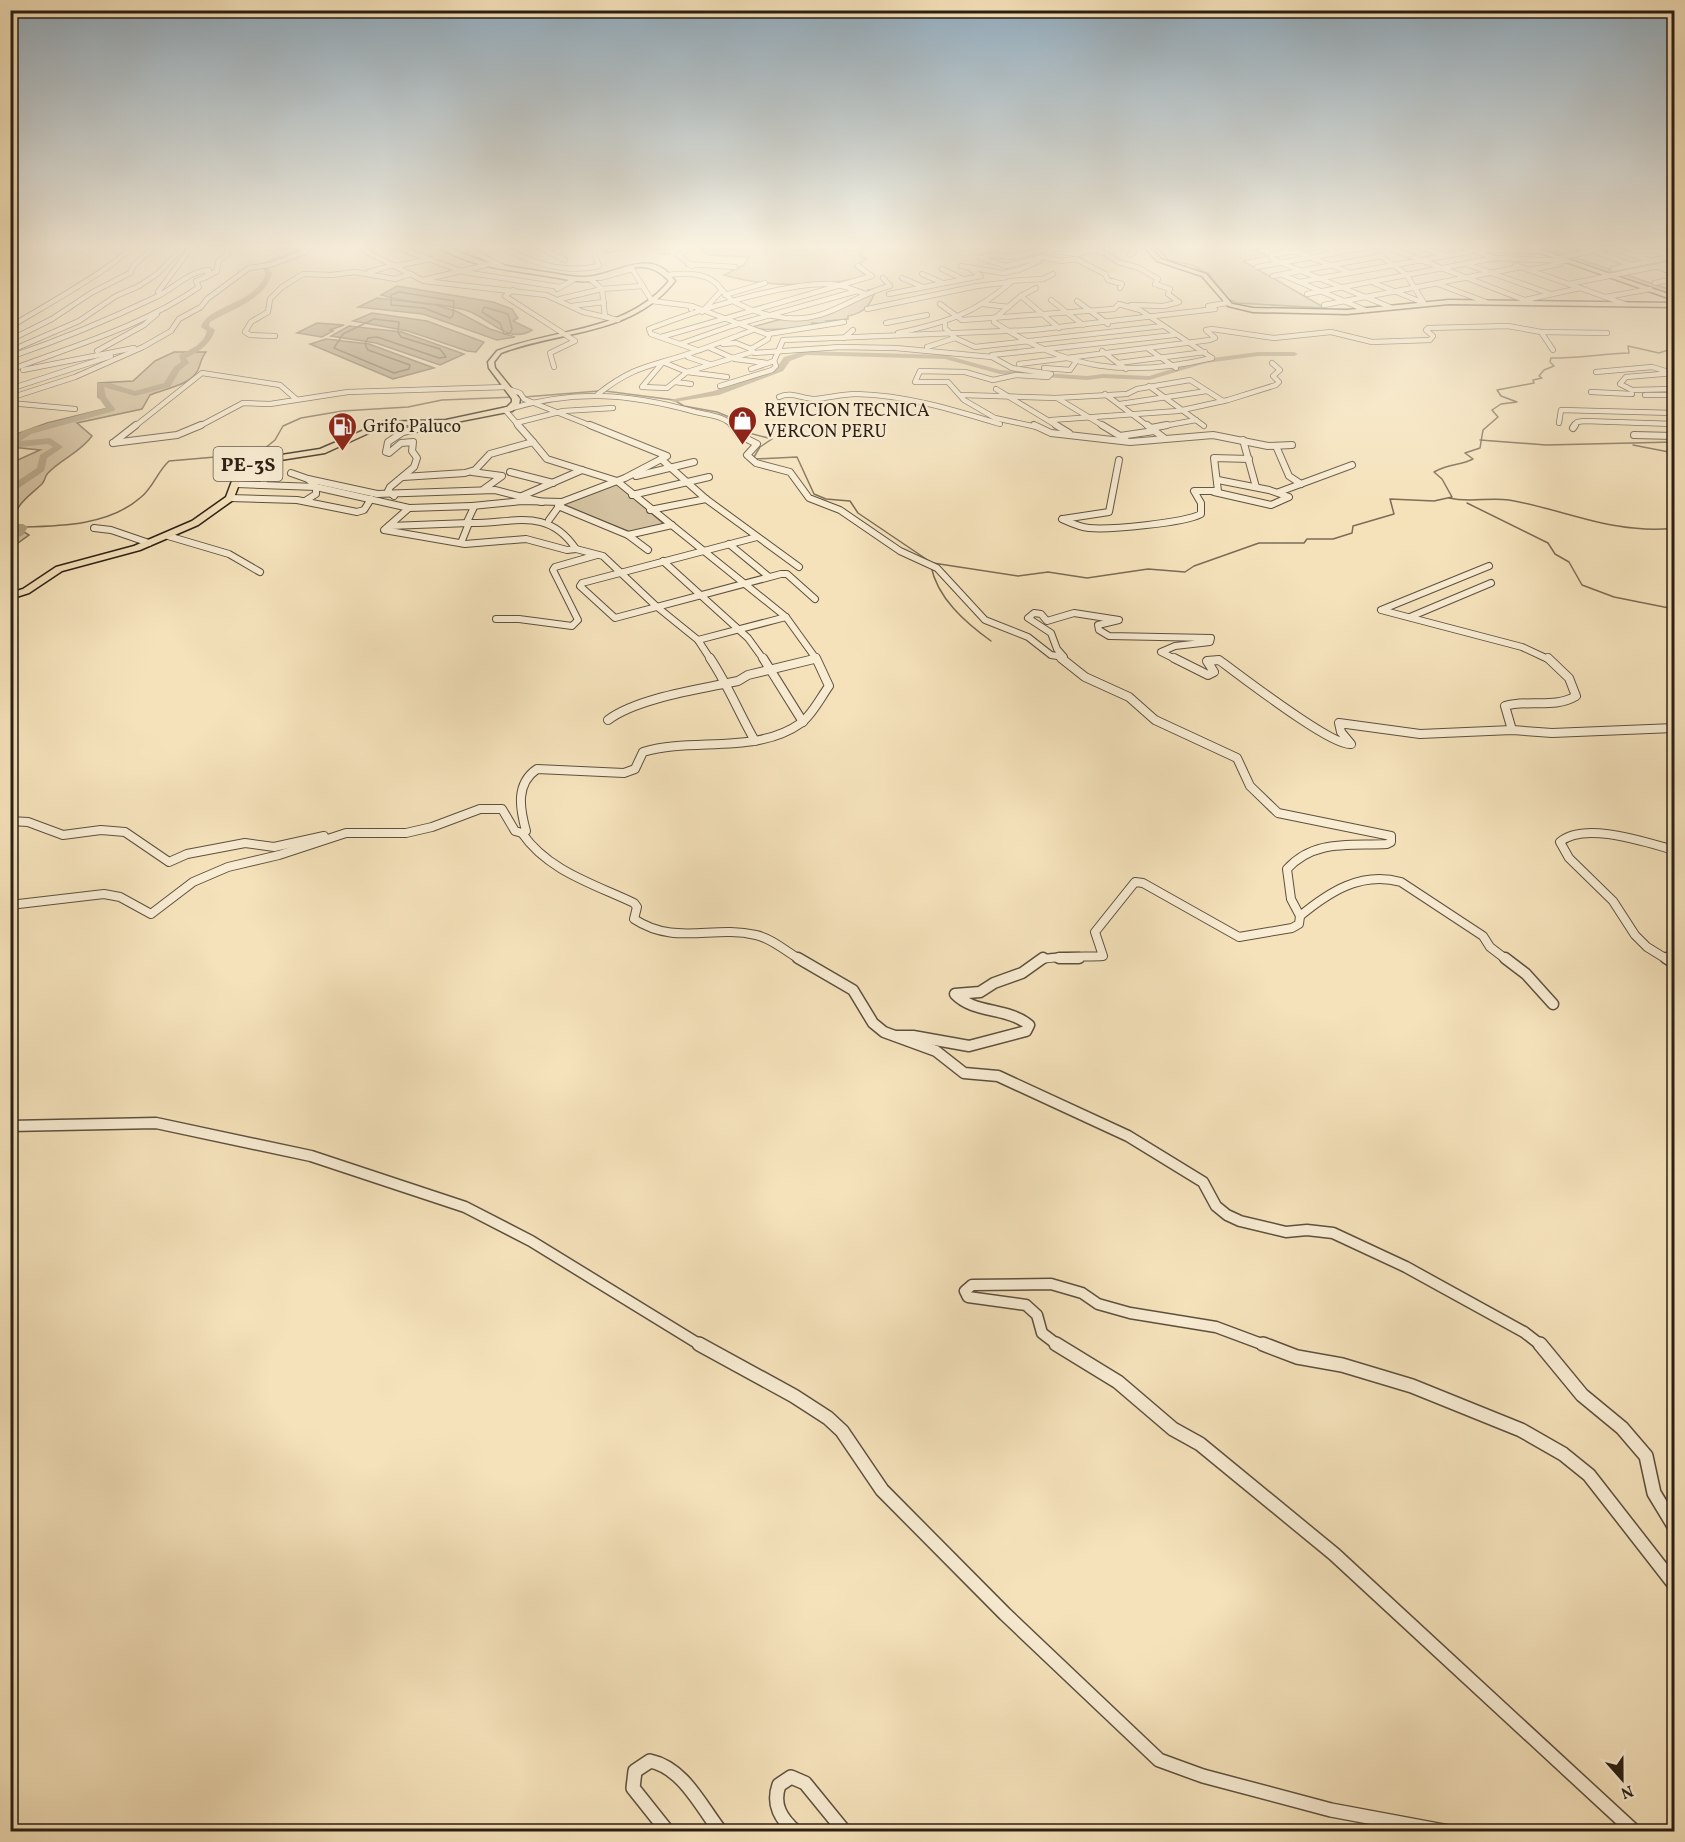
<svg xmlns="http://www.w3.org/2000/svg" width="1685" height="1842" font-family="Vollkorn,serif">
<style>
.green{fill:#d3c19f;stroke:#7f705a;stroke-width:1.5}
.water{fill:#b0a082;stroke:#7b6c56;stroke-width:1.5}
.lines{fill:none;stroke-linecap:round;stroke-linejoin:round}
.shore{stroke:#6e604b;stroke-width:1.5}
.stream{stroke:#7b6c56;stroke-width:1.5}
.river{fill:#b0a082;fill-rule:evenodd}
.minor-far4-casing{stroke:#5e503e;stroke-width:6}
.minor-far3-casing{stroke:#5e503e;stroke-width:8}
.minor-far2-casing{stroke:#5e503e;stroke-width:10}
.minor-far1-casing{stroke:#5e503e;stroke-width:13}
.minor-casing{stroke:#5e503e;stroke-width:16}
.highway-casing{stroke:#2b1f14;stroke-width:3}
.minor-far4{stroke:#f8ecd3;stroke-width:4.5}
.minor-far3{stroke:#f8ecd3;stroke-width:6}
.minor-far2{stroke:#f8ecd3;stroke-width:8}
.minor-far1{stroke:#f8ecd3;stroke-width:10}
.minor{stroke:#f8ecd3;stroke-width:13}
.highway{fill:#f5e2bb;fill-rule:evenodd}
.labels{text-anchor:middle;stroke-width:5;stroke-linejoin:round;paint-order:stroke}
.far-poi-label{font-size:18px;fill:#2b1f14;stroke:#f8ecd3;text-anchor:start}
.shield{fill:#f8ecd3;stroke:#685c4d;stroke-width:1.5}
.shield-label{font-size:20px;font-weight:bold;fill:#2b1f14}
</style>
<rect width="100%" height="100%" fill="#f5e2bb"/>
<filter id="stains"><feTurbulence type="fractalNoise" baseFrequency=".00333" numOctaves="4"/><feColorMatrix values="0 0 0 0 .2 0 0 0 0 .09 0 0 0 0 .02 0 0 0 .5 -.17"/></filter>
<radialGradient id="worn" r=".72"><stop offset=".6" stop-color="#630" stop-opacity="0"/><stop offset="1" stop-color="#630" stop-opacity=".3"/></radialGradient>
<g class="green">
<path d="M605,245H656L661,248L660,245H689L667,249L671,254H659L663,251C647,244 622,251 605,253L602,250Z"/>
<path d="M695,245H863L864,250L860,256L867,259L855,267L867,276C823,287 768,288 724,275L744,265L749,257L709,255Z"/>
<polygon points="1152,245 1242,245 1268,256 1243,261 1325,308 1237,303 1228,299 1209,274 1192,265 1169,260"/>
<polygon points="1525,245 1538,245 1674,291 1674,297"/>
<path d="M887,287L876,290C870,305 865,313 848,316V319L826,321L830,324L812,323V326C797,328 763,332 752,327L782,319L830,314L867,294L868,290Z"/>
<path d="M174,352H206C201,358 201,363 198,370C191,385 164,389 150,395L142,409L77,423L92,436C81,452 61,459 48,473C45,476 45,481 42,484C27,498 15,504 13,525L29,535L11,548V463L40,450L11,447V436L47,423L108,408V403L98,397V383L133,381L155,361Z"/>
<polygon points="615,482 664,524 630,532 562,504"/>
</g>
<g class="water">
<path d="M397,286L493,302L512,309L518,318L513,321L532,330C509,345 489,318 468,311C440,302 409,304 381,295Z"/>
<polygon points="377,298 436,305 456,311 490,329 515,337 497,340 423,314 358,307"/>
<polygon points="372,313 427,321 484,342 476,352 467,351 408,331 353,321"/>
<polygon points="317,323 344,325 330,330 333,331 322,337 297,333"/>
<polygon points="349,326 402,332 464,354 440,365 376,343 331,336"/>
<polygon points="326,339 369,344 434,368 393,379 310,344"/>
</g>
<g class="lines">
<g class="shore">
<polygon points="399,292 454,301 453,316 450,318 424,308 391,305 391,295"/>
<polygon points="484,307 508,314 512,329 510,333 504,334 500,323 482,312"/>
<polygon points="374,319 399,322 398,332 401,337 440,349 446,357 439,358 377,337 368,338 365,344 368,350 410,365 409,369 394,373 334,348 343,334"/>
</g>
<g class="stream">
<polyline points="605,391 674,400 684,406 717,412 734,419 749,433 772,439 760,447 754,457 756,459 797,457 814,494 826,499 850,501 858,513 929,561"/>
<polyline points="524,397 599,391"/>
<polyline points="1480,440 1546,445 1674,442"/>
<polyline points="1633,445 1674,453"/>
<path d="M1449,498C1469,503 1489,497 1509,500C1566,510 1616,535 1674,528"/>
<polyline points="1467,503 1548,543 1555,554 1569,562 1582,585 1614,597 1674,609"/>
<path d="M23,527C62,526 109,525 140,498C153,488 157,472 169,461L250,454L264,449L275,440L283,426L301,418L342,411L408,407L442,400L513,397"/>
<path d="M933,563L1018,576L1048,572L1087,578L1148,569L1185,572L1194,566L1259,543H1304L1307,539H1333L1352,533L1353,526L1394,514L1390,499L1434,501L1452,497L1442,479L1434,472C1449,463 1460,466 1473,459L1465,453L1480,448L1483,430L1498,417L1492,410L1501,404L1517,402L1501,396L1497,390L1534,383L1533,380L1542,378L1539,376L1544,370L1554,366L1550,362L1551,358C1578,358 1602,354 1629,353L1628,346L1659,353L1674,348"/>
<path d="M931,566C937,598 966,623 991,641"/>
</g>
<g class="river">
<path d="M302,245H308C298,259 280,257 267,266L272,273C265,300 232,309 210,322L209,326L215,330C210,345 200,351 186,358L189,363L180,370L170,387L135,396L104,387L106,397L115,409L114,411L31,434L20,441L50,438L63,447L47,458L44,471L10,494V486L37,468L40,455L53,447L48,444L10,448V440L25,430L106,408L98,397L97,383H110L135,391L164,383L174,367L181,362L179,355C191,349 203,345 207,331L201,327C209,304 256,305 266,273L260,266C272,254 290,257 302,245Z"/>
<polygon points="805,351 945,355 1000,370 1087,376 1103,374 1149,376 1205,359 1258,352 1294,352 1298,354 1294,356 1258,356 1206,363 1149,380 1103,378 1087,380 1000,374 945,359 806,355 790,361 783,371 719,395 674,402 670,400 714,391 777,367 784,357"/>
<polygon points="10,524 23,524 28,527 23,535 10,541 10,534 17,530 10,530"/>
</g>
<defs>
<g id="minor-far4">
<polyline points="361,245 367,252 424,281 546,295 583,312 618,320"/>
<polyline points="391,245 464,272 560,287"/>
<polyline points="461,245 503,267"/>
<path d="M496,245C529,261 562,275 599,266L595,256"/>
<polyline points="534,245 565,260"/>
<polyline points="1070,245 1103,252 1118,262 1139,268 1158,279 1155,284 1170,289 1168,294 1179,302 1164,306 1131,305"/>
<polyline points="1279,245 1348,272"/>
<polyline points="1320,245 1337,252"/>
<polyline points="1382,245 1532,303"/>
<polyline points="1415,245 1443,255"/>
<polyline points="1458,245 1495,258"/>
<polyline points="1572,245 1589,251"/>
<polyline points="1638,245 1673,256"/>
<polyline points="1667,245 1674,247"/>
<polyline points="1043,246 1075,250"/>
<polyline points="1124,246 1134,252 1130,255"/>
<polyline points="362,247 376,245"/>
<polyline points="1255,247 1268,245"/>
<polyline points="1613,248 1649,260"/>
<polyline points="1095,249 1078,254 1044,250 1012,257 992,255 980,258 1006,266 1042,257 1062,261 1076,259 1105,274 1108,280 1122,284 1120,288"/>
<polyline points="1479,250 1539,251"/>
<polyline points="1593,251 1632,265"/>
<polyline points="564,252 566,245"/>
<polyline points="1271,255 1324,246"/>
<polyline points="1379,255 1406,274 1424,303"/>
<polyline points="1559,258 1620,245"/>
<polyline points="1272,259 1390,307"/>
<polyline points="688,264 735,267"/>
<polyline points="1466,264 1551,294"/>
<polyline points="1515,265 1625,304"/>
<polyline points="396,266 431,259"/>
<polyline points="692,266 678,255 694,246"/>
<polyline points="961,266 1003,273 1019,270 1039,261"/>
<polyline points="1257,267 1381,245"/>
<polyline points="1658,267 1674,273"/>
<polyline points="942,269 963,279"/>
<polyline points="1613,269 1674,256"/>
<polyline points="1529,270 1560,264"/>
<polyline points="369,272 394,265"/>
<polyline points="922,274 943,283"/>
<path d="M668,275C684,273 704,272 717,284C722,290 726,296 733,301C749,310 767,316 786,318C830,322 852,295 890,286L883,278"/>
<polyline points="1283,275 1365,310"/>
<polyline points="1273,276 1382,256"/>
<polyline points="206,277 217,271 218,262 228,253 229,245"/>
<polyline points="600,278 632,269 652,301 692,306 691,309"/>
<polyline points="902,278 923,287"/>
<polyline points="590,279 602,289 605,317 608,317"/>
<polyline points="423,280 486,265"/>
<polyline points="1009,281 1043,279 1053,274"/>
<polyline points="1299,282 1473,251"/>
<polyline points="1374,283 1424,303"/>
<polyline points="1655,283 1674,279"/>
<polyline points="1438,284 1486,302"/>
<polyline points="1569,284 1674,263"/>
<path d="M1036,288L1021,296L994,319V322C1067,370 1128,378 1212,358"/>
<polyline points="557,289 575,279"/>
<polyline points="513,290 505,296 575,341 550,353 554,367"/>
<polyline points="158,292 193,245"/>
<polyline points="889,294 981,276 972,270"/>
<polyline points="1307,294 1495,258 1567,261"/>
<polyline points="725,295 765,283"/>
<polyline points="1021,296 1059,328"/>
<polyline points="1606,297 1650,289"/>
<polyline points="560,299 602,289 642,286"/>
<polyline points="1051,300 1083,325"/>
<polyline points="1525,300 1580,288"/>
<polyline points="1077,301 1108,324"/>
<polyline points="940,304 962,320 1114,309 1119,304 1140,310 1212,358"/>
<polyline points="983,304 1009,307"/>
<polyline points="1324,305 1521,267"/>
<polyline points="571,306 604,302"/>
<polyline points="692,306 769,335 768,339 751,349 754,353 840,347 896,348 992,357 1012,368 1051,374 1048,377 1016,375 993,380 965,372 920,371 915,382 948,382 964,400 995,418 1037,427"/>
<polyline points="867,309 977,286 1011,282"/>
<polyline points="702,312 721,291"/>
<polyline points="886,323 927,315"/>
<polyline points="945,323 945,328 955,338 975,347 1163,326"/>
<path d="M10,327C30,314 129,260 131,245"/>
<polyline points="1541,332 1553,350"/>
<path d="M898,333C944,323 975,314 1011,282"/>
<polyline points="768,334 844,322"/>
<polyline points="275,336 250,335 245,332 251,322 268,312 270,299 282,287 303,274 332,275 355,272 395,279 411,274"/>
<polyline points="661,337 872,276 858,266"/>
<polyline points="844,338 853,330"/>
<polyline points="10,340 52,319 91,293 130,273 134,265 157,245"/>
<polyline points="680,344 731,326 857,291"/>
<polyline points="723,344 736,343 751,349"/>
<polyline points="927,347 955,338"/>
<polyline points="710,348 735,359 767,363"/>
<polyline points="1147,348 1176,368"/>
<path d="M697,350L651,334L649,329C695,311 781,283 830,284C842,284 855,291 866,294"/>
<polyline points="10,351 79,321 116,296 139,286 157,274 186,245"/>
<polyline points="97,351 144,325 157,314"/>
<polyline points="1102,351 1126,369"/>
<polyline points="992,355 1174,335"/>
<path d="M10,357C60,340 108,320 156,297C173,289 189,271 209,270L206,277L196,281L199,287C143,326 74,346 10,370"/>
<polyline points="688,357 709,364"/>
<polyline points="663,362 642,387 667,388 687,372 752,352"/>
<polyline points="663,362 687,372 727,377"/>
<polyline points="1118,363 1205,352"/>
<polyline points="1019,364 1210,340 1215,338 1206,330 1212,329 1274,338 1331,332 1372,342 1430,340 1433,336 1426,330 1428,328 1508,326 1541,332 1607,333"/>
<polyline points="1044,368 1070,370 1075,363"/>
<polyline points="751,369 774,361 783,340 1033,330 1215,309 1208,306 1227,303"/>
<polyline points="23,370 134,348"/>
<polyline points="1596,372 1652,367 1672,373"/>
<polyline points="1674,373 1626,377 1620,384 1632,390 1674,389"/>
<polyline points="675,382 691,384"/>
<polyline points="720,386 772,370 776,366 774,361"/>
<polyline points="1149,386 1204,426"/>
<polyline points="10,389 111,356"/>
<polyline points="508,389 520,393 524,399 594,427"/>
<polyline points="996,389 1059,427"/>
<polyline points="1591,392 1632,394"/>
<path d="M598,394C635,365 650,367 691,353C712,346 732,338 753,330"/>
<polyline points="1105,394 1149,427"/>
<polyline points="962,395 1056,398 1127,394 1137,389 1190,380 1223,401"/>
<polyline points="1645,395 1674,395"/>
<path d="M779,397C790,391 803,399 815,399C828,398 842,394 856,394C905,395 954,410 1000,424"/>
<polyline points="10,398 75,377 143,347 171,331 179,319 201,307 207,299 249,268 270,265 305,252 314,245"/>
<polyline points="1057,398 1105,427"/>
<polyline points="10,403 75,409"/>
<polyline points="1120,404 1207,391"/>
<polyline points="1051,420 1178,411 1228,400 1276,385 1279,382 1273,376 1280,370 1272,363"/>
<polyline points="516,423 563,411 613,408"/>
<polyline points="1559,423 1561,410 1674,413"/>
<polyline points="134,427 202,373 280,385 296,399"/>
<polyline points="198,427 243,403 270,404 348,392 506,387"/>
<polyline points="431,427 442,422"/>
<path d="M520,427L505,410C574,389 627,393 696,412C708,415 726,416 733,427"/>
<polyline points="1158,427 1196,420"/>
<polyline points="1574,427 1577,422 1584,421 1674,424"/>
</g>
<g id="minor-far3">
<polyline points="518,425 533,442"/>
<polyline points="732,425 739,435 757,444 747,455 756,463 790,472 809,498 840,510 900,551 937,568 985,620 1028,637 1051,655 1064,657 1057,649 1051,633 1028,618 1034,613 1041,614 1047,621 1074,613 1119,620 1098,625 1099,630 1109,636 1211,638 1210,642 1175,646 1161,652 1177,660"/>
<polyline points="1034,425 1051,433 1130,442 1213,435 1268,446 1292,445"/>
<polyline points="1056,425 1069,433"/>
<polyline points="1102,425 1125,439"/>
<polyline points="1147,425 1164,438"/>
<polyline points="1151,428 1167,425"/>
<polyline points="1573,428 1575,425"/>
<polyline points="1634,435 1674,436"/>
<polyline points="1120,436 1154,431"/>
<polyline points="1243,440 1256,487"/>
<polyline points="113,443 177,435 201,425"/>
<polyline points="113,443 136,425"/>
<polyline points="1276,446 1289,476 1301,484"/>
<polyline points="661,459 706,499 799,567"/>
<polyline points="472,472 502,476 484,489"/>
<polyline points="510,472 553,483"/>
<polyline points="291,473 308,479 316,487 316,494 305,501"/>
<polyline points="636,476 694,462"/>
<polyline points="403,477 465,473 475,470 490,454 533,442 547,459 617,481 786,617 817,660"/>
<polyline points="308,479 377,494 495,490 542,502"/>
<polyline points="237,484 316,487 409,508"/>
<polyline points="263,485 266,472"/>
<polyline points="1214,492 1271,505 1289,497 1269,490 1218,480"/>
<polyline points="1279,492 1352,465"/>
<polyline points="632,495 709,477"/>
<polyline points="394,496 388,491 390,487 414,467 417,458 412,451 413,442 401,443 389,453 386,452 388,442 403,432 436,425"/>
<polyline points="522,496 582,470"/>
<polyline points="230,498 297,500 357,512 364,510 371,499"/>
<path d="M472,506L474,507L467,522L469,523C513,524 547,506 576,549L567,550L526,539L465,544L384,530L409,508Z"/>
<polyline points="472,506 522,501 562,502"/>
<polyline points="558,506 628,535 672,525"/>
<polyline points="650,510 706,499"/>
<path d="M1062,519C1071,523 1079,527 1089,528C1109,530 1184,523 1201,514V503L1194,491H1218L1214,458L1249,459"/>
<polyline points="1063,519 1109,512 1119,460"/>
<polyline points="549,520 562,502 625,478 667,456 590,425"/>
<polyline points="389,526 469,523 461,543"/>
<polyline points="94,528 111,530 149,543"/>
<polyline points="628,535 648,550"/>
<polyline points="168,536 229,554 260,572"/>
<polyline points="757,537 582,583 580,586 615,618 781,574 787,574 815,599"/>
<polyline points="729,544 768,576"/>
<polyline points="576,549 603,556 656,606 698,640 711,660"/>
<polyline points="663,561 748,638 764,660"/>
<polyline points="1489,566 1381,610 1522,647 1550,660"/>
<polyline points="1410,617 1491,583"/>
<polyline points="496,619 519,619 572,626 578,620 553,570 555,567 597,555"/>
<polyline points="698,640 786,617"/>
<polyline points="1061,658 1063,660"/>
<polyline points="811,660 814,659"/>
</g>
<g id="minor-far2">
<path d="M710,658C728,685 739,713 755,741"/>
<polyline points="763,658 803,722"/>
<path d="M1061,658L1085,677L1129,697L1155,720L1237,758L1250,786L1278,813L1391,836V842L1387,844C1350,846 1314,839 1287,869L1291,899L1300,916C1329,892 1361,871 1401,882L1483,936L1490,947L1507,960"/>
<path d="M1174,658L1208,675L1214,672L1207,661L1219,660C1240,675 1332,747 1351,744L1341,732L1339,723L1420,734L1512,730L1552,733L1674,728"/>
<path d="M608,720C637,698 701,689 738,681L748,675L814,659"/>
<path d="M1512,730L1505,706C1529,699 1554,709 1576,696L1569,678L1548,658"/>
<polyline points="10,821 28,822 63,835 101,830 125,832 169,862 187,854 245,843 274,847 324,836"/>
<path d="M522,833C548,871 594,884 634,903L637,907L634,919C675,946 712,925 756,935C771,938 787,952 801,960"/>
<path d="M10,905L104,894L120,897L151,914L193,882L228,867L279,855L346,833H406L432,827L480,809H502L515,831L522,833L526,831C520,809 515,784 537,769L624,773L635,769L643,752C693,737 756,755 801,723C812,715 821,697 829,686L816,658"/>
<path d="M1041,960C1047,956 1092,957 1103,956L1095,932L1135,882L1143,883L1239,937L1292,928L1299,924L1300,916"/>
<path d="M1668,960L1647,947L1635,935L1613,901L1569,858L1560,842C1584,821 1645,842 1674,850"/>
</g>
<g id="minor-far1">
<polyline points="798,958 853,990 873,1023 884,1032 936,1051 964,1073 998,1076 1128,1136 1203,1182 1216,1206 1227,1215 1240,1221 1286,1232 1307,1230 1333,1233 1406,1267 1524,1332 1542,1346"/>
<polyline points="1059,958 1079,958"/>
<polyline points="1505,958 1526,974 1553,1004"/>
<polyline points="1666,958 1674,963"/>
<path d="M897,1036H913L969,1046L1026,1031L1029,1025C1007,1007 974,1014 955,994L980,992L994,983L1022,973L1043,958"/>
<polyline points="10,1126 156,1123 311,1156 465,1207 531,1241 702,1346"/>
<polyline points="1059,1346 1042,1333 1037,1315 1026,1305 968,1297 965,1291 972,1285 1051,1284 1082,1293 1098,1304 1130,1313 1216,1327 1267,1346"/>
</g>
<g id="minor">
<polyline points="699,1344 794,1396 828,1418 842,1431 882,1490 1005,1614 1159,1760 1203,1776 1331,1810 1449,1832"/>
<polyline points="1056,1344 1118,1382 1173,1429 1200,1444 1334,1554 1635,1832"/>
<polyline points="1263,1344 1297,1357 1342,1365 1412,1386 1521,1430 1563,1454 1589,1475 1674,1584"/>
<polyline points="1540,1344 1582,1395 1622,1428 1646,1456 1654,1493 1674,1526"/>
<path d="M668,1832L633,1788L635,1771L650,1761C684,1768 701,1807 721,1832"/>
<path d="M796,1832C781,1819 772,1805 779,1785L791,1777L805,1783L845,1832"/>
</g>
<g id="highway">
<path d="M436,245C451,245 465,256 480,260C500,266 522,268 544,272C556,273 568,277 581,277C612,279 650,243 675,281C632,336 561,330 501,353L494,362L495,368L520,399L519,405L512,411L446,424L384,426L325,453L255,464L243,474L233,500L198,525L140,550L62,571L29,593L10,599V593L23,589L56,567L134,546L192,521L226,497L235,473L250,460L320,449L383,422L446,420L507,407L512,402V399L489,368L488,362L497,351C555,328 626,333 669,281C662,273 652,267 641,267C624,266 609,278 592,281C577,283 562,278 546,276C510,270 467,267 436,245Z"/>
<polygon points="1142,245 1148,245 1161,259 1206,274 1232,304 1253,308 1347,310 1449,300 1674,303 1674,307 1449,304 1347,314 1253,312 1228,306 1202,276 1157,261"/>
<polygon points="1518,245 1527,245 1674,296 1674,300"/>
</g>
</defs>
<use href="#minor-far4" class="minor-far4-casing"/>
<use href="#minor-far3" class="minor-far3-casing"/>
<use href="#minor-far2" class="minor-far2-casing"/>
<use href="#minor-far1" class="minor-far1-casing"/>
<use href="#minor" class="minor-casing"/>
<use href="#highway" class="highway-casing"/>
<use href="#minor-far4" class="minor-far4"/>
<use href="#minor-far3" class="minor-far3"/>
<use href="#minor-far2" class="minor-far2"/>
<use href="#minor-far1" class="minor-far1"/>
<use href="#minor" class="minor"/>
<use href="#highway" class="highway"/>
</g>
<linearGradient id="sky" x2="0" y2="1"><stop stop-color="#91acbf"/><stop offset="0.49" stop-color="#faf2e0"/><stop offset="1" stop-color="#faf2e0" stop-opacity="0"/></linearGradient>
<rect width="1685" height="503" fill="url(#sky)"/>
<defs>
<symbol id="shop-pin" viewBox="-11 -11 22 30"><path d="M0 17L-7.5 6A9.5 9.5 0 1 1 7.5 6Z" fill="#8f2418" stroke="#f8ecd3"/><path d="M-5-2.5h2.3a2.7 3.5 0 0 1 5.4 0H5L5.5 6h-11ZM-1.5-2.5h3a1.5 2.3 0 0 0-3 0Z" fill="#fff"/></symbol>
<symbol id="fuel-pin" viewBox="-11 -11 22 30"><path d="M0 17L-7.5 6A9.5 9.5 0 1 1 7.5 6Z" fill="#8f2418" stroke="#f8ecd3"/><path d="M-5.5-6h7V0h2V4h1.3V-2.5L3-4.5l.8-.8L6-3V5H2.5V1h-1V6h-7ZM-4.2-4.7v3.2H.2V-4.7Z" fill="#fff"/></symbol>
</defs>
<g fill-rule="evenodd">
<use href="#shop-pin" x="726" y="404" width="33" height="45"/>
<use href="#fuel-pin" x="326" y="410" width="33" height="45"/>
</g>
<g class="labels">
<g class="far-poi-label">
<text x="764" y="416">REVICION TECNICA<tspan x="764" dy="21">VERCON PERU</tspan></text>
<text x="363" y="432">Grifo Paluco</text>
</g>
<rect class="shield" x="213.5" y="447" width="69" height="34" rx="4.5"/>
<g class="shield-label">
<text x="248" y="471">PE-3S</text>
</g>
</g>
<rect width="1685" height="1842" fill="none" stroke="#f5e2bb" stroke-width="36"/>
<rect x="12" y="12" width="1661" height="1818" fill="none" stroke="#2b1f14" stroke-width="3"/>
<rect x="18" y="18" width="1649" height="1806" fill="none" stroke="#2b1f14" stroke-width="1.5"/>
<g transform="translate(1622 1779) rotate(159)" stroke="#f8ecd3" stroke-width="4.5" paint-order="stroke">
<path d="M0-4.5L10 22L0 15L-10 22Z" fill="#2b1f14"/>
<text y="-9" font-size="16" font-weight="bold" text-anchor="middle" fill="#2b1f14">N</text>
</g>
<rect width="100%" height="100%" filter="url(#stains)"/>
<rect width="100%" height="100%" fill="url(#worn)"/>
</svg>
